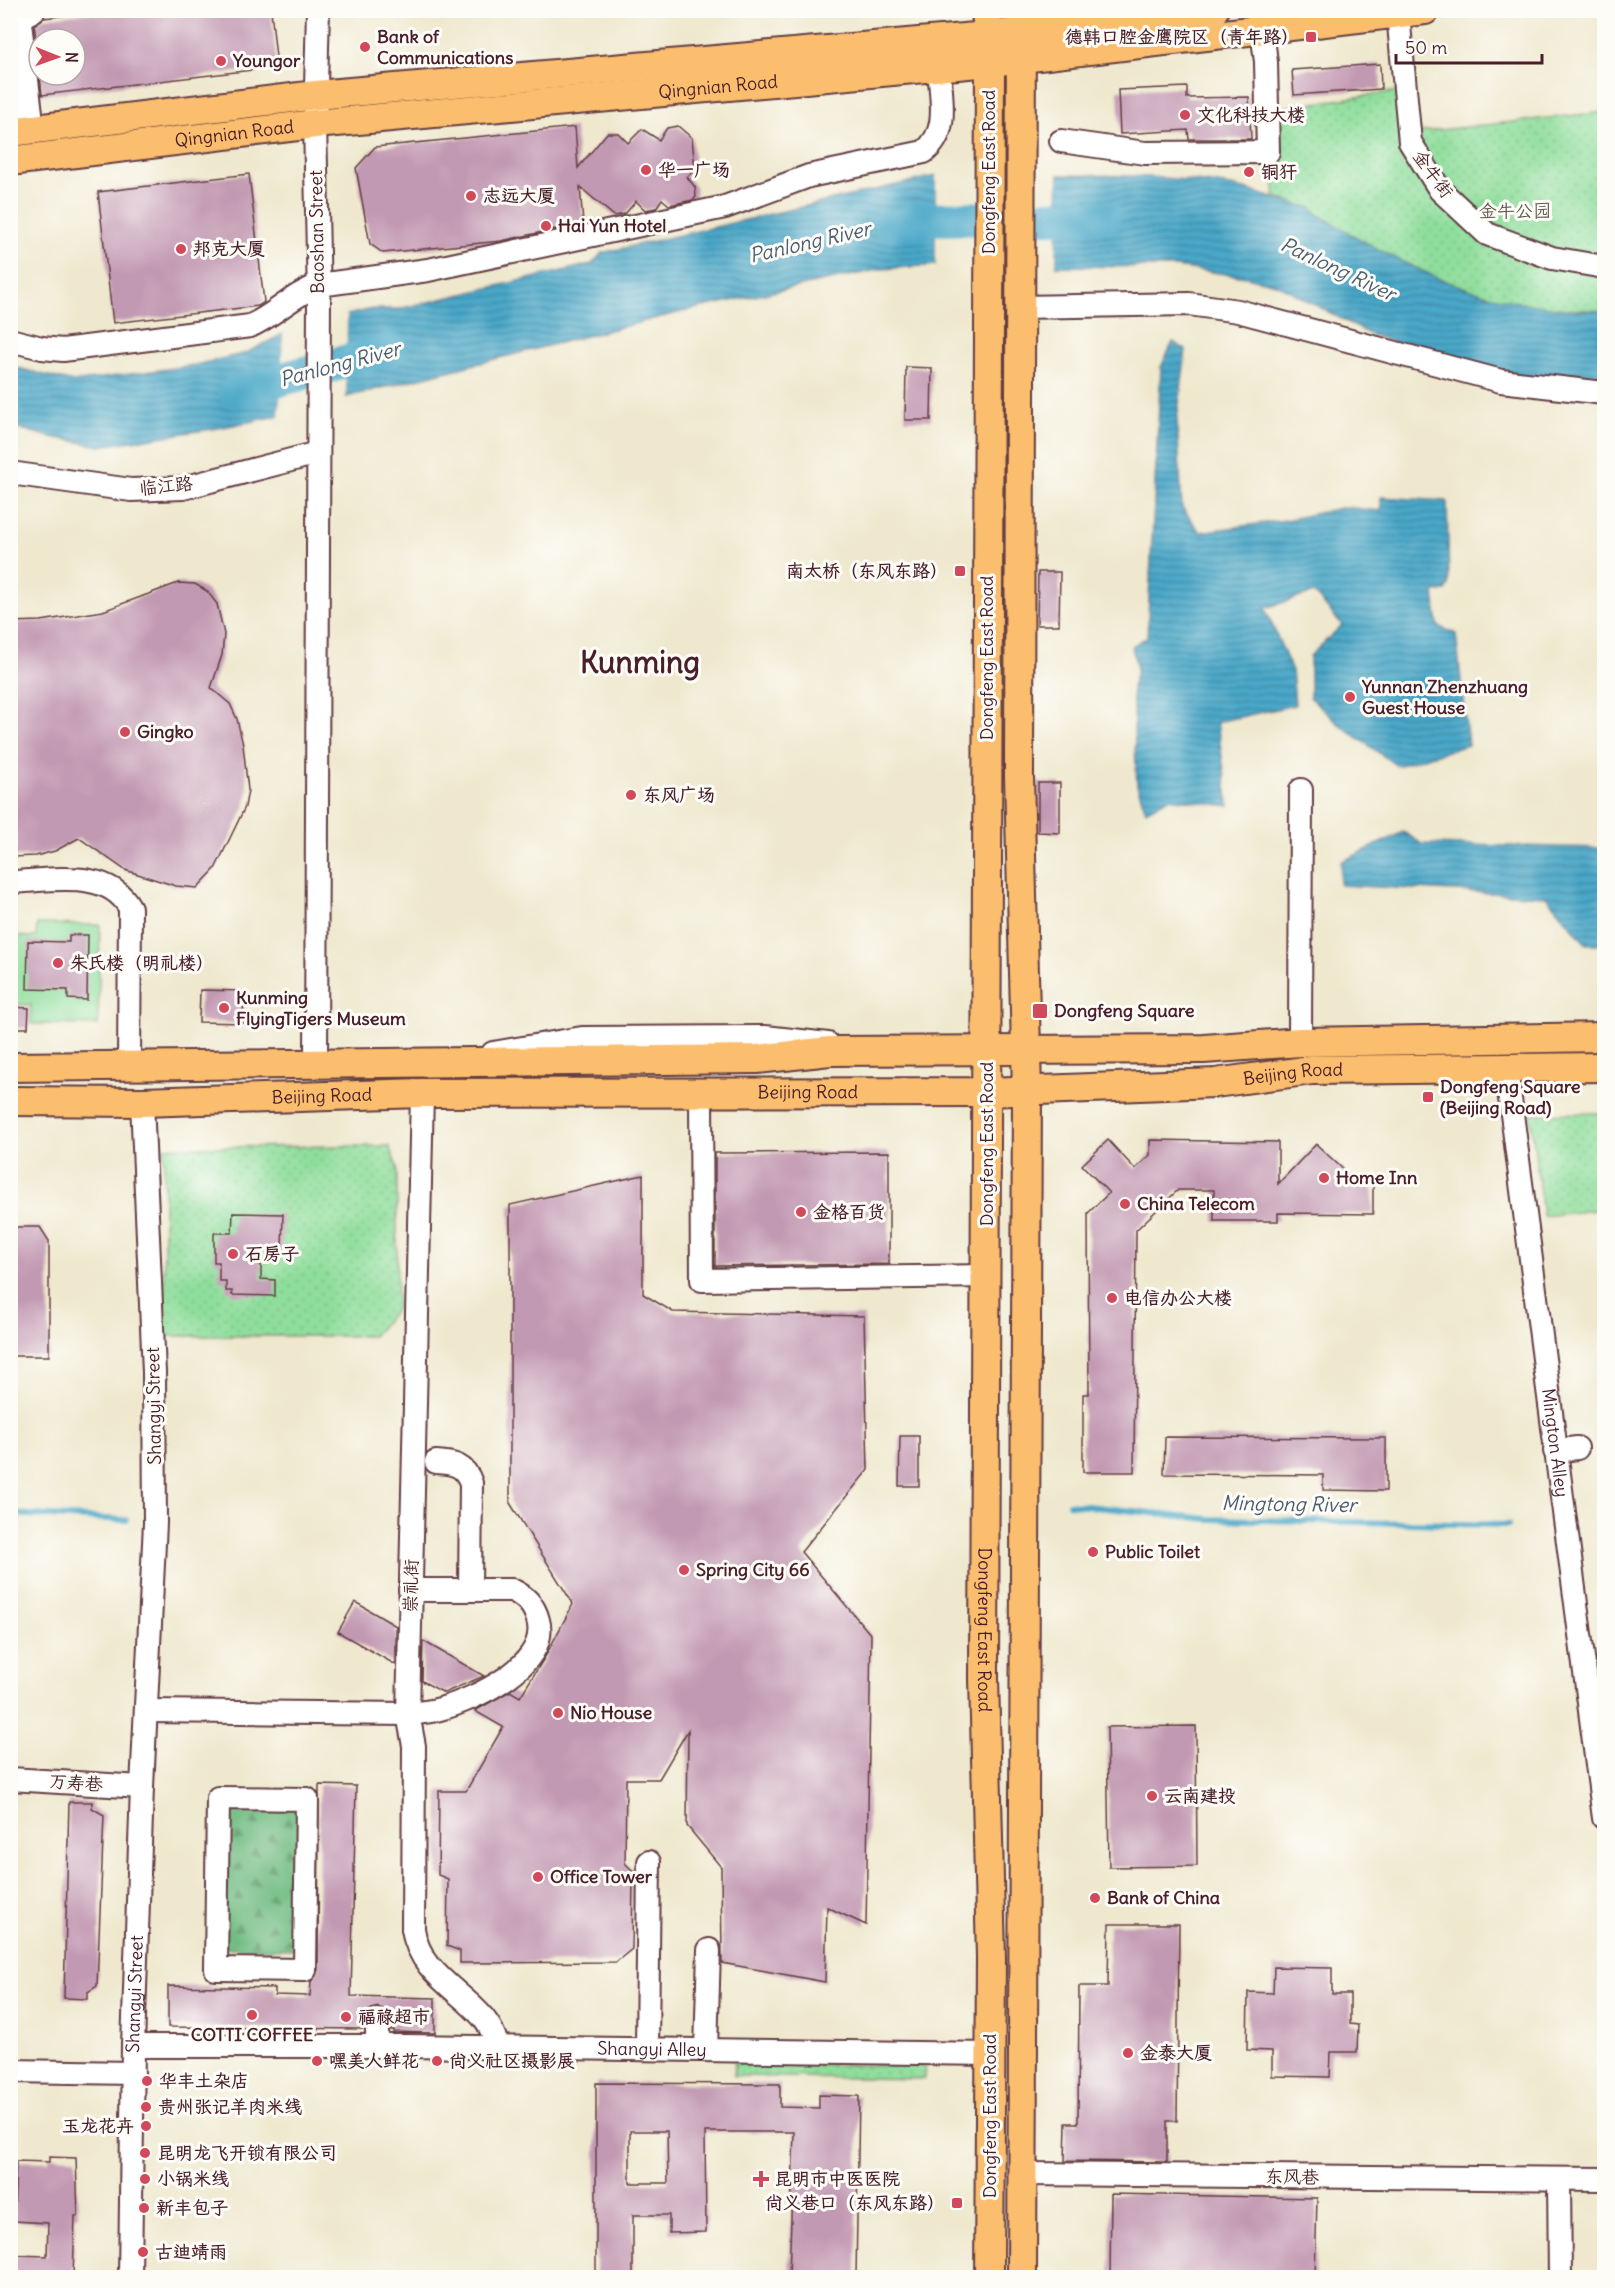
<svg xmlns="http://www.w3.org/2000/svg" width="1615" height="2288" font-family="Delius,'LXGW WenKai TC',sans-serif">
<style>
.grass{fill:url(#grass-dots);stroke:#6c7e64;stroke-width:1.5}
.forest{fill:url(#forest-firs);stroke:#5e6e58;stroke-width:1.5}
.garden{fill:#8fde9c;stroke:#6c7e64;stroke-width:1.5}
.water{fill:url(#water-rules);stroke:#4a637a;stroke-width:1.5}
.pier{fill:#efe8ce}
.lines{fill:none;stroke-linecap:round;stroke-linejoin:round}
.stream{stroke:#49a7c8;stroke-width:6}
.river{stroke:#49a7c8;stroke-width:34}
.building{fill:#c299b2;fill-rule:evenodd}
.minor-casing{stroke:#633d43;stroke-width:26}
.major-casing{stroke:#633d43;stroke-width:32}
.minor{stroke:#fff;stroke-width:22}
.major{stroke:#fbbe6e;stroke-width:28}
.poi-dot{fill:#d1495b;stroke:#fdfcf7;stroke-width:2}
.labels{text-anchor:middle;stroke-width:6;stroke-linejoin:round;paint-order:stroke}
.poi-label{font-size:18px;font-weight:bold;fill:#4a1f2b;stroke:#fdfcf7;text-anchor:start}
.street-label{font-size:18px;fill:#4a1f2b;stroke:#fdfcf7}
.park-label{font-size:18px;fill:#5f584d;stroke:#fdfcf7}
.water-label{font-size:20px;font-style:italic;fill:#4a5c72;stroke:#fdfcf7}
.town-label{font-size:30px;font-weight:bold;fill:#4a1f2b;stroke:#fdfcf7}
</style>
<defs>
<pattern id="grass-dots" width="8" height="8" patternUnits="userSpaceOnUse" patternTransform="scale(1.5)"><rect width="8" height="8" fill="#8fde9c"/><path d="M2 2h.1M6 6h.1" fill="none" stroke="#7dbe87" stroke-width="1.8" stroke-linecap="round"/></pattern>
<pattern id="forest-firs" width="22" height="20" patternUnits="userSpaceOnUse" patternTransform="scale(1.5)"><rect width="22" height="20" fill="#73bd84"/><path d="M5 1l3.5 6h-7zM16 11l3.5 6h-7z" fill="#60996c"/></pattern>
<pattern id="water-rules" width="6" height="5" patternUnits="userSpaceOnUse" patternTransform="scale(1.5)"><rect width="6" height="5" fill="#49a7c8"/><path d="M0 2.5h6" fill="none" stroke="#3f87a3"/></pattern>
</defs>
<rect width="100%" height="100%" fill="#fdfcf7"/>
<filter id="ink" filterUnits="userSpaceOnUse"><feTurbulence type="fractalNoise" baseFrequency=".0167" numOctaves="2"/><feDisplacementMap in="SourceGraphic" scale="12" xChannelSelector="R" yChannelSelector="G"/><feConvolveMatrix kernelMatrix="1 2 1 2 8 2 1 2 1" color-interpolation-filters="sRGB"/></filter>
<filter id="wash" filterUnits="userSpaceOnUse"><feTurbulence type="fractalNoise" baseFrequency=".008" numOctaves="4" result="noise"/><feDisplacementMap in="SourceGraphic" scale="24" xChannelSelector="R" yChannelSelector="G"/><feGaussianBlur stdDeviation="1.35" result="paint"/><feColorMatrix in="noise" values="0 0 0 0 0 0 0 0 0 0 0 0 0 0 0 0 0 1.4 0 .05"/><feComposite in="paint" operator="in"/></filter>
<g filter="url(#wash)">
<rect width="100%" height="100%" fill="#efe8ce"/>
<g class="grass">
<path d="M1398,91L1421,132L1604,112V311C1488,309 1414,273 1317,214L1311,207H1302L1274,196L1280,108Z"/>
<polygon points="1604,1113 1604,1209 1543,1216 1530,1114"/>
<polygon points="389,1146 397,1167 397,1308 373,1336 164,1336 164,1147"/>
<polygon points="734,2063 925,2066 924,2079 734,2076"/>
</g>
<polygon class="forest" points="223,1803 300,1804 298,1949 222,1948"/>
<polygon class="garden" points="37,924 100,925 98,1025 31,1024 31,1005 11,1004 12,936 36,937"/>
<g class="water">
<path d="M1058,175C1117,175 1179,176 1236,187C1257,191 1294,207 1311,207L1317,214C1414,273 1488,309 1604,311V385L1499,375L1371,335L1279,285L1247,277L1176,267L1056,266Z"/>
<polygon points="936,176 936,265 881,269 693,309 346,397 347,315 372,309 398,309 592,264 602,253"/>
<polygon points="283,334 279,416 218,428 100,446 46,436 11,426 10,366 73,382 195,365 246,353"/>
<polygon points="1173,342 1186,350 1177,420 1182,508 1200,532 1286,520 1345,507 1381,511 1381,497 1447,501 1449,585 1446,591 1434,592 1438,626 1456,634 1468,745 1397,766 1336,722 1310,697 1310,656 1342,625 1314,593 1265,608 1292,671 1295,705 1217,722 1229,806 1169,798 1146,811 1137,785 1132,688 1137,670 1132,646 1147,637 1161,367"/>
<polygon points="1403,832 1422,844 1604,848 1604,944 1586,944 1546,896 1340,885 1341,862"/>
</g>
<g class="pier">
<polygon points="1055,175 1058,175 1056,266 1053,266"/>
<rect x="936" y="176" width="3" height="89"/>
<polygon points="347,315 346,397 343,398 344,316"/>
<polygon points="286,333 283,415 279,416 283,334"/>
</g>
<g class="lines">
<g class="stream">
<polyline points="1069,1504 1208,1519 1508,1525"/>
<polyline points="10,1514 126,1520"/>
</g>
<g class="river">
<polyline points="889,225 932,219 1105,216"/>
<polyline points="235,392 392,349"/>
</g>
</g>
<g id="blocks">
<g class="building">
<polygon points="108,10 271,10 277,67 42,95 40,75 75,75 75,39 36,39 34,25 44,18"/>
<polygon points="1380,64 1381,89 1294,95 1292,70"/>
<polygon points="1187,87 1187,98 1249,97 1251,139 1189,139 1188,130 1120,134 1118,90"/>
<polygon points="678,126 692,138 695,169 687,177 695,187 696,197 693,200 669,205 662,199 656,208 645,210 636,201 625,214 614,216 580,187 583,223 501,241 383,253 370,244 356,168 375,147 575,127 578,168 607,133 618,133 628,143 642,129 659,140 667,128"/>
<polygon points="249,174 264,302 258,306 113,323 98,192"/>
<polygon points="906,367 932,368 931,420 905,420"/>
<polygon points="1038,572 1060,572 1059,625 1037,625"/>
<polygon points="178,583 195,584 207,591 217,604 224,634 222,655 211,688 230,704 237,719 243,745 248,790 245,807 215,869 197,888 176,886 125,870 79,838 55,851 36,856 10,857 10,622 41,621 103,611"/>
<polygon points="1038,783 1060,783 1060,833 1038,832"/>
<polygon points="69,935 88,935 87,1000 68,999 68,990 27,989 28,941 69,942"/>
<polygon points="200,990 244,991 243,1023 199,1022"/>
<polygon points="10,1007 29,1008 28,1028 10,1028"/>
<polygon points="1108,1140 1135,1169 1150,1155 1150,1140 1278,1142 1278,1184 1316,1144 1359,1184 1373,1184 1373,1214 1278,1213 1278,1221 1214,1221 1214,1190 1178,1190 1136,1230 1134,1472 1083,1472 1083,1394 1089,1394 1088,1213 1109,1193 1082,1165"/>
<polygon points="889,1152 889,1264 715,1266 715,1153"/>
<polygon points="643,1175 643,1294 673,1312 864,1316 868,1470 801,1552 871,1635 866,1925 827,1907 825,1982 722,1963 721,1867 687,1826 688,1730 659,1779 626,1779 625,1863 633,1871 632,1949 616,1962 460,1963 460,1951 447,1946 448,1879 438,1875 439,1791 466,1791 503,1727 475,1711 510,1691 520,1697 545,1657 573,1604 510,1503 510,1205"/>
<polygon points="233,1213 283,1214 282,1249 261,1249 261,1279 275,1280 275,1296 232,1295 232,1291 226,1291 226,1281 219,1281 219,1262 214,1262 214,1233 232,1233"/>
<polygon points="10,1227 40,1227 49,1241 49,1356 10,1356"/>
<polygon points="900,1436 919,1436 919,1486 899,1486"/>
<polygon points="1165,1437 1386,1438 1386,1491 1323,1490 1323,1475 1164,1474"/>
<polygon points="355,1602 396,1626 396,1665 338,1632"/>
<polygon points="423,1641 484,1676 444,1693 422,1681"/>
<polygon points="1196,1726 1197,1866 1109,1867 1107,1727"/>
<polygon points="319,1785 356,1786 351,1996 435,1998 435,2033 394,2032 394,2030 390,2030 388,2013 378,2007 366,2013 363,2029 168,2027 168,1986 275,1988 275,1995 310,1996 311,1982 318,1970"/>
<polygon points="69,1802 92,1802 92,1808 104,1815 97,1986 88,1992 88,1999 64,1998"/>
<polygon points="1109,1924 1179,1924 1177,2121 1167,2121 1167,2162 1065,2161 1066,2123 1078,2123 1079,1986 1108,1986"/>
<polygon points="1274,1967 1332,1968 1332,1994 1350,1994 1350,2024 1358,2025 1357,2052 1331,2052 1330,2077 1272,2076 1272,2051 1247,2050 1248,1992 1273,1993"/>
<path d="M596,2083L780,2084V2107L819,2108V2095L859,2096L856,2277H789L794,2132H705L706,2232L669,2233V2215H633V2277H596ZM630,2131H667L668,2183H630Z"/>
<polygon points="49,2157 76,2158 78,2216 75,2216 73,2277 11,2277 12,2255 47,2256 48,2223 14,2221 16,2161 49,2162"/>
<polygon points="1111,2194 1317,2198 1315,2277 1110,2277"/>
</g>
</g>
</g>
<g filter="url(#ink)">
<use href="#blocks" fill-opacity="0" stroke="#633d43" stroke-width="1.5"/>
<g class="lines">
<defs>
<g id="minor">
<polyline points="1398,14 1410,142 1440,190 1487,234 1552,258 1604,267"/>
<polyline points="10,88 19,131"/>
<polyline points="33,129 20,23 23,16 34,10"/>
<polyline points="1061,141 1145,153 1268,152 1266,62 1262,30"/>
<polyline points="1020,307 1189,304 1238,311 1501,381 1604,393"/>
<path d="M10,340L42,348L63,350L250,326C275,315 292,295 319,285L428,270L725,207L809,176L924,152C951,131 940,97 939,66"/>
<polyline points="10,473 131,490 183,488 318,453"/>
<path d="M10,882C49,881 108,867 130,908L129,1066"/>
<polyline points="1300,1042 1301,790"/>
<polyline points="493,1053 582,1038 765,1037 828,1044"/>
<polyline points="316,1064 319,297 315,124 318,10"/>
<path id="s1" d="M1506,1068L1604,1818"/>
<path d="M422,1093L408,1714L414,1746L413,1929C421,1986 490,1999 497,2047"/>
<polyline points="701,1093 702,1280 987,1276"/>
<polyline points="1555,1451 1577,1448"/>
<path d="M436,1462C454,1463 465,1465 471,1483L470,1589"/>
<path d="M147,1711L408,1714C418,1713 430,1712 440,1709C473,1700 551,1665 538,1620C534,1605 526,1597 512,1590H410"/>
<polyline points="10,1779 142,1787"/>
<polygon points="218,1798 307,1799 305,1970 216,1969"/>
<path id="s2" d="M133,2046H404L991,2054"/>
<polyline points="377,2046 377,2020"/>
<polyline points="647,2049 649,1862"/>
<polyline points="706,2050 709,1950"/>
<polyline points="10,2071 133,2073"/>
<polyline points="1024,2174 1604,2179"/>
<polyline points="1559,2180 1560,2278"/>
<path id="s3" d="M130,2278L133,2046L142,1787L155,1523L154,1372L142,1102"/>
</g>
<g id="major">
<path id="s4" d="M986,10L990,62L984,1678L991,1958L989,2278"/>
<polyline points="1021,10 1019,776 1027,1091 1022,2278"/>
<polyline points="10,132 316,95 987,36 1214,10"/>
<path id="s5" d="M10,161L315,124L990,62L1425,10"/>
<polyline points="10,1067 757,1059 830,1051 1204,1049 1300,1042 1604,1037"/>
<path id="s6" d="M10,1101L142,1102L422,1093L988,1092L1215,1083L1312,1070L1604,1067"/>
</g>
</defs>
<use href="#minor" class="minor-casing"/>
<use href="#major" class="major-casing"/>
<use href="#minor" class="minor"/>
<use href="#major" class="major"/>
</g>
</g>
<g class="poi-dot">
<rect x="1305" y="31" width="12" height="12" rx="3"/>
<circle cx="365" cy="47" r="6"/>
<circle cx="221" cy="61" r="6"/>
<circle cx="1185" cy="115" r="6"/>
<circle cx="646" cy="170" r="6"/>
<circle cx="1249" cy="172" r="6"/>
<circle cx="471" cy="196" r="6"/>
<circle cx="546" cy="226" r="6"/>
<circle cx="181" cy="249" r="6"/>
<rect x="954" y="565" width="12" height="12" rx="3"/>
<circle cx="1350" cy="697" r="6"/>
<circle cx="125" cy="732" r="6"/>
<circle cx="631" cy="795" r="6"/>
<circle cx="58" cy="963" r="6"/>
<circle cx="224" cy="1008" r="6"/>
<rect x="1032" y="1003" width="16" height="16" rx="3"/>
<rect x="1422" y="1091" width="12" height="12" rx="3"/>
<circle cx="1324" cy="1178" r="6"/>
<circle cx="1125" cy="1204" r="6"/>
<circle cx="801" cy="1212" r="6"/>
<circle cx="233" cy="1254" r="6"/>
<circle cx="1112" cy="1298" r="6"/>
<circle cx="1093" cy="1552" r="6"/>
<circle cx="684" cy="1570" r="6"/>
<circle cx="558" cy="1713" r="6"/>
<circle cx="1152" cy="1796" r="6"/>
<circle cx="538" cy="1877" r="6"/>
<circle cx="1095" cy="1898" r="6"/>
<circle cx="252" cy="2015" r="6"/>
<circle cx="346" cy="2017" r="6"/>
<circle cx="1128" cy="2053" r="6"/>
<circle cx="317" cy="2061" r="6"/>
<circle cx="437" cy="2061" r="6"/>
<circle cx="147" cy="2081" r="6"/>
<circle cx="146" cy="2107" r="6"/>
<circle cx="146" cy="2126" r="6"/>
<circle cx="145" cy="2153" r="6"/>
<circle cx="145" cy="2179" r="6"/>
<path d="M758 2170h6v6h6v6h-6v6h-6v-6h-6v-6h6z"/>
<rect x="951" y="2197" width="12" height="12" rx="3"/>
<circle cx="144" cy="2208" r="6"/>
<circle cx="143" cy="2252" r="6"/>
</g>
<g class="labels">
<g class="poi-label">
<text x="377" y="43">Bank of<tspan x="377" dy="21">Communications</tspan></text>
<text x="1299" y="43" text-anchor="end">德韩口腔金鹰院区（青年路）</text>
<text x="233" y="67">Youngor</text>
<text x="1197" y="121">文化科技大楼</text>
<text x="658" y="176">华一广场</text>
<text x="1261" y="178">铜犴</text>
<text x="483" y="202">志远大厦</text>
<text x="558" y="232">Hai Yun Hotel</text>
<text x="193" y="255">邦克大厦</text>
<text x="948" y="577" text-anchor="end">南太桥（东风东路）</text>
<text x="1362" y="693">Yunnan Zhenzhuang<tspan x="1362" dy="21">Guest House</tspan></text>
<text x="137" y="738">Gingko</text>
<text x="643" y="801">东风广场</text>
<text x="70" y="969">朱氏楼（明礼楼）</text>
<text x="236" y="1004">Kunming<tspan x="236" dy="21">FlyingTigers Museum</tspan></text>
<text x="1054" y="1017">Dongfeng Square</text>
<text x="1440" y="1093">Dongfeng Square<tspan x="1440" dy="21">(Beijing Road)</tspan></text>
<text x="1336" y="1184">Home Inn</text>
<text x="1137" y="1210">China Telecom</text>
<text x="813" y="1218">金格百货</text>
<text x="245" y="1260">石房子</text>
<text x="1124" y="1304">电信办公大楼</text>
<text x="1105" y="1558">Public Toilet</text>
<text x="696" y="1576">Spring City 66</text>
<text x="570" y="1719">Nio House</text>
<text x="1164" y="1802">云南建投</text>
<text x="550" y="1883">Office Tower</text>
<text x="1107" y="1904">Bank of China</text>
<text x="358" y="2023">福禄超市</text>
<text x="252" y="2041" text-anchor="middle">COTTI COFFEE</text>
<text x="1140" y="2059">金泰大厦</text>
<text x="329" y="2067">嘿美人鲜花</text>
<text x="449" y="2067">尚义社区摄影展</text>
<text x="159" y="2087">华丰土杂店</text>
<text x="158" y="2113">贵州张记羊肉米线</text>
<text x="134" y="2132" text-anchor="end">玉龙花卉</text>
<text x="157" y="2159">昆明龙飞开锁有限公司</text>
<text x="157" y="2185">小锅米线</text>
<text x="774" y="2185">昆明市中医医院</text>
<text x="945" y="2209" text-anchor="end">尚义巷口（东风东路）</text>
<text x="156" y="2214">新丰包子</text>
<text x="155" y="2258">古迪靖雨</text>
</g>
<g class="street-label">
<text dy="6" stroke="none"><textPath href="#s5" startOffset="712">Qingnian Road</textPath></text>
<text dy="6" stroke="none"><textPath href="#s5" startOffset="226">Qingnian Road</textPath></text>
<text transform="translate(989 172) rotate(-90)" y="6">Dongfeng East Road</text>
<text transform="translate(1433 174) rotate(54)" y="6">金牛街</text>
<text transform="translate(317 232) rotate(-91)" y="6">Baoshan Street</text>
<text transform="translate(166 486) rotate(-6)" y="6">临江路</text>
<text transform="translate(987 658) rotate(-90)" y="6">Dongfeng East Road</text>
<text dy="6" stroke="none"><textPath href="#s6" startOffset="1284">Beijing Road</textPath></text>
<text dy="6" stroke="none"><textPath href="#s6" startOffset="798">Beijing Road</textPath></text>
<text dy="6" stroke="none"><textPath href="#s6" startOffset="312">Beijing Road</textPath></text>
<text transform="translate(987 1144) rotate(-90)" y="6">Dongfeng East Road</text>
<text transform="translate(154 1406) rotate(-91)" y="6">Shangyi Street</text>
<text dy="6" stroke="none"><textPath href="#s1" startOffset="378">Mington Alley</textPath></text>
<text transform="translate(411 1586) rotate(-89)" y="6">崇礼街</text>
<text dy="6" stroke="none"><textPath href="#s4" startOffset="1620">Dongfeng East Road</textPath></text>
<text transform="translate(76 1783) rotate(4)" y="6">万寿巷</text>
<text dy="6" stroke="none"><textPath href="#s3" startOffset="284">Shangyi Street</textPath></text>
<text dy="6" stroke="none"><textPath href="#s2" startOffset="519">Shangyi Alley</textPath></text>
<text transform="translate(990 2116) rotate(-90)" y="6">Dongfeng East Road</text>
<text transform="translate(1292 2177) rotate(1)" y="6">东风巷</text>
</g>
<g class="park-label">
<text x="1515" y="217">金牛公园</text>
</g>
<g class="water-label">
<text transform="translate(810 242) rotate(-13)" y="7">Panlong River</text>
<text transform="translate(1338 269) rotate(25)" y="7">Panlong River</text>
<text transform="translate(340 364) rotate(-15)" y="7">Panlong River</text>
<text transform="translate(1289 1504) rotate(1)" y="7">Mingtong River</text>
</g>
<g class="town-label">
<text x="640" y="673">Kunming</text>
</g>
</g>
<rect width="1615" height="2288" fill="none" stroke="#fdfcf7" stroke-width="36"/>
<g transform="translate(57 57) rotate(91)"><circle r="28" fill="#fdfcf7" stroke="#b5a4a5" stroke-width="1.5"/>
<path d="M0-4.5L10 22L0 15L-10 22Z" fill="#d1495b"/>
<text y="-9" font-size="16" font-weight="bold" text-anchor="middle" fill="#4a1f2b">N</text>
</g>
<path d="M1396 54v9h146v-9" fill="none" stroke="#4a1f2b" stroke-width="3"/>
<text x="1405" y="54" font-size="18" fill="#4a1f2b" stroke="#fdfcf7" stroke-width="4.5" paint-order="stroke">50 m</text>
</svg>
